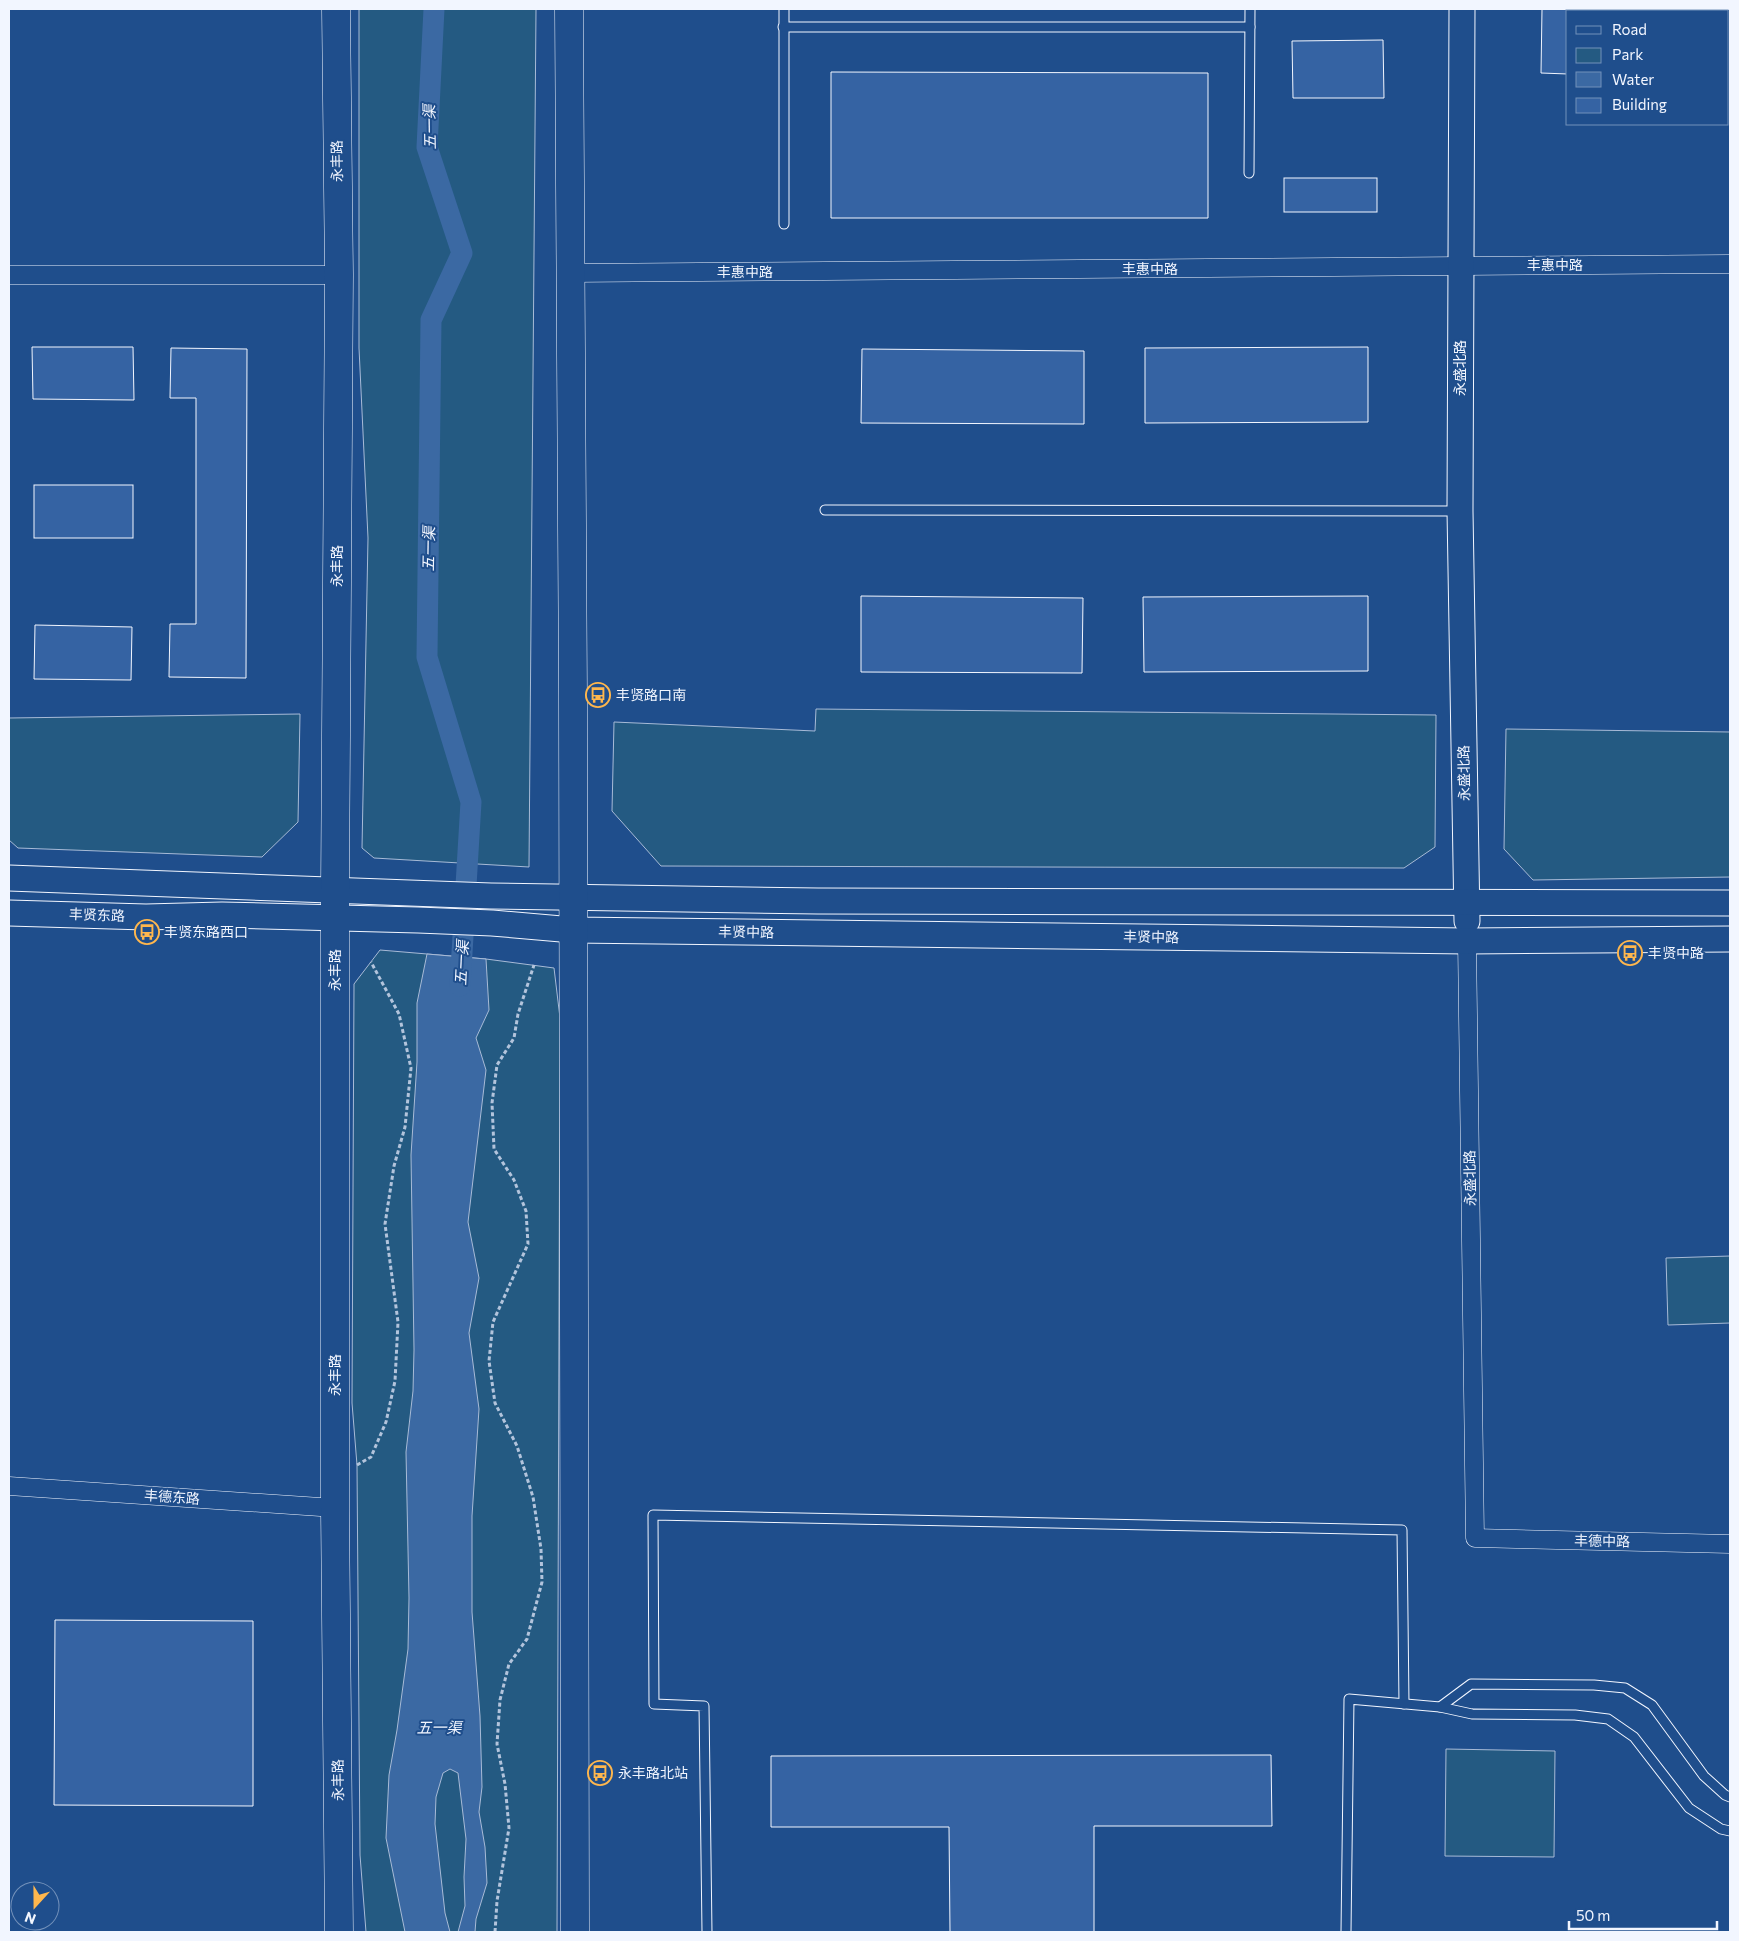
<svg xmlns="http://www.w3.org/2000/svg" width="1739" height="1941" font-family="Commissioner,'Noto Sans SC',sans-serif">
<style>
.green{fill:#245a82;stroke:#a8bbd7}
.water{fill:#3b69a3;stroke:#a8bbd7}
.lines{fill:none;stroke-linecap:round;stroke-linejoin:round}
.canal{stroke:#3b69a3;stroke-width:21}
.building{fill:#3563a3;stroke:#f2f6ff}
.lane-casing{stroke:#f2f6ff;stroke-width:11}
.street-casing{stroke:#f2f6ff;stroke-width:19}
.secondary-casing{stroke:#f2f6ff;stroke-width:27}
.primary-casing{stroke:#f2f6ff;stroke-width:29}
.path{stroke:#b3c4dc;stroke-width:3;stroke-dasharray:4 2.5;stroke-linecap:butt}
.lane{stroke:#1f4e8c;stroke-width:9}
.street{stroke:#1f4e8c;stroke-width:18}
.secondary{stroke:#1f4e8c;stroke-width:25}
.primary{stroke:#1f4e8c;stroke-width:28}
.labels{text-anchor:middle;stroke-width:4;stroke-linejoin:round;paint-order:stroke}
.street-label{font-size:14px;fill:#f2f6ff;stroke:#1f4e8c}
.poi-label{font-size:14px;fill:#f2f6ff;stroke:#1f4e8c;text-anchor:start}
.water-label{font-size:15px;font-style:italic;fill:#f2f6ff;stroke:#1f4e8c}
</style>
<rect width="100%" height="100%" fill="#1f4e8c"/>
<g class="green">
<polygon points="359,9 536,9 529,867 374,858 362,848 368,538 359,348"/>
<polygon points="816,709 1436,715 1435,847 1404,868 661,866 612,811 614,722 815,731"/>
<polygon points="300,714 298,822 262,857 18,848 9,840 9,718"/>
<polygon points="1506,729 1730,732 1730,877 1533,880 1504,849"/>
<polygon points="380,950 486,959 554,968 560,1018 557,1932 366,1932 360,1855 357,1465 352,1403 354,984"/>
<polygon points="1730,1256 1730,1323 1668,1325 1666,1258"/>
<polygon points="1446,1749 1555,1751 1554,1857 1445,1856"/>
</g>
<polygon class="water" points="427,954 486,959 489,1010 476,1038 486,1070 468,1222 479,1278 469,1333 479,1409 472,1516 472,1612 480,1716 482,1787 479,1812 485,1847 487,1883 476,1919 475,1932 458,1932 465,1906 464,1877 466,1839 458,1773 450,1769 443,1773 436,1797 435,1824 445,1913 450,1932 405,1932 386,1838 389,1775 397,1730 408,1649 409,1598 406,1452 413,1391 414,1350 411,1155 417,1062 417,1003"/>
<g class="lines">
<polyline class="canal" points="434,9 427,147 462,253 431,320 427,657 471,802 460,986"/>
</g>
<g class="building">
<polygon points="1542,9 1617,9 1617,11 1568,11 1568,74 1541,73"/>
<polygon points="1383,40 1384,98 1293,98 1292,41"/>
<polygon points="831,72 1208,73 1208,218 831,218"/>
<rect x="1284" y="178" width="93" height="34"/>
<polygon points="32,347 133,347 134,400 33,399"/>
<polygon points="1368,347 1368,422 1145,423 1145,348"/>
<polygon points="171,348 247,349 246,678 169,677 170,624 196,624 196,398 170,398"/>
<polygon points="862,349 1084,351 1084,424 861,423"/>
<rect x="34" y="485" width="99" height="53"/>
<polygon points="861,596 1083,598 1082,673 861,672"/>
<polygon points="1368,596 1368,671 1144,672 1143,597"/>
<polygon points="35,625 132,627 131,680 34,679"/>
<polygon points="55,1620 253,1621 253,1806 54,1805"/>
<polygon points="1271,1755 1272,1826 1094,1826 1094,1932 950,1932 949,1827 771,1827 771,1756"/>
</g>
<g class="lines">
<defs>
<g id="lane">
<polyline points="784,9 784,224"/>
<polyline points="783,27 1250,27"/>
<polyline points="1249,173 1250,9"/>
<polyline points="825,510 1460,511"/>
<polyline points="1440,1707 1471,1684 1594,1685 1625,1688 1652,1705 1704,1776 1725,1795 1730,1797"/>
<polyline points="707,1932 704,1706 654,1704 653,1515 1402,1530 1404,1704"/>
<polyline points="1346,1932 1349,1699 1440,1707 1472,1714 1575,1715 1608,1719 1634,1737 1689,1808 1721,1829 1730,1831"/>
</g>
<g id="street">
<polyline points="570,273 1730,264"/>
<polyline points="9,275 339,275"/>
<polyline points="1467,941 1475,1538 1730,1544"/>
<polyline points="9,1486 335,1508"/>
</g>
<g id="secondary">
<polyline points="1462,9 1460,511 1467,921"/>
<polyline points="9,878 491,896 818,901 1730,903"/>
<polyline points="9,913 146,917 222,915 418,920 492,923 573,930 1467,941 1730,939"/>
</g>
<g id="primary">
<polyline points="336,9 339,275 335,891 335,1508 339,1932"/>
<polyline points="569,9 573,697 575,1932"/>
</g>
</defs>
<use href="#lane" class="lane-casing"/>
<use href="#street" class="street-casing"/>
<use href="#secondary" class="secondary-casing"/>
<use href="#primary" class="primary-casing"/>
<g class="path">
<polyline points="357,1465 371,1457 386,1422 395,1381 398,1322 385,1224 394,1166 405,1127 411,1068 399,1014 371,962"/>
<polyline points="495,1932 497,1901 509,1828 505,1784 497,1744 500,1700 509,1664 527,1639 542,1582 541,1549 533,1497 517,1446 495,1403 489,1361 493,1322 528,1244 526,1211 514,1180 494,1149 492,1103 497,1065 514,1038 518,1014 534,965"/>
</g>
<use href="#lane" class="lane"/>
<use href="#street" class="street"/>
<use href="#secondary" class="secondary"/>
<use href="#primary" class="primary"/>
</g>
<defs>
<symbol id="bus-ring" viewBox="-11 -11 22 22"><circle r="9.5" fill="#1f4e8c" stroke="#ffb74d" stroke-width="1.5"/><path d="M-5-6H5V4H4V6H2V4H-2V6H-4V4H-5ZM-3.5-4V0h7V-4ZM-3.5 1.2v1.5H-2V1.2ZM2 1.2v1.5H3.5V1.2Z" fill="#ffb74d"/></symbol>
</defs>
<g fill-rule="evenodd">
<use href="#bus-ring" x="584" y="681" width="28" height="28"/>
<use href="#bus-ring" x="133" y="918" width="28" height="28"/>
<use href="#bus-ring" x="1616" y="939" width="28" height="28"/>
<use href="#bus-ring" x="586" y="1759" width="28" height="28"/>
</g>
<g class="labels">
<g class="street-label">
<text transform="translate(337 161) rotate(-91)" y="5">永丰路</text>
<text x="1555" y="270">丰惠中路</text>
<text x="1150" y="274">丰惠中路</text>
<text x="745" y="277">丰惠中路</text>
<text transform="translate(1460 368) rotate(-90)" y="5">永盛北路</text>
<text transform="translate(337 566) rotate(-90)" y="5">永丰路</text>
<text transform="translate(1464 773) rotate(-91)" y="5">永盛北路</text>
<text transform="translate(97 915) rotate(2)" y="5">丰贤东路</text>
<text transform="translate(746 932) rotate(1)" y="5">丰贤中路</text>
<text transform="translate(1151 937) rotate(1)" y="5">丰贤中路</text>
<text transform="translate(335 970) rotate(-90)" y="5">永丰路</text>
<text transform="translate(1470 1178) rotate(-91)" y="5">永盛北路</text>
<text transform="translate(335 1375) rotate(-90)" y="5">永丰路</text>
<text transform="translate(172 1497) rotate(4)" y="5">丰德东路</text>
<text transform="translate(1602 1541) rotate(1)" y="5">丰德中路</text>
<text transform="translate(338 1780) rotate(-91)" y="5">永丰路</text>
</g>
<g class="poi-label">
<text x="616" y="700">丰贤路口南</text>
<text x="164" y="937">丰贤东路西口</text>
<text x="1648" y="958">丰贤中路</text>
<text x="618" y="1778">永丰路北站</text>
</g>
<g class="water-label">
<text transform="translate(430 127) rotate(-91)" y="5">五一渠</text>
<text transform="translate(429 549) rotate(-89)" y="5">五一渠</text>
<text transform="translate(462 963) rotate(-87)" y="5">五一渠</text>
<text x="439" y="1733">五一渠</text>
</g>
</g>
<rect width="1739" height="1941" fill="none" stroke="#f2f6ff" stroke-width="20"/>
<rect x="1566" y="10" width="162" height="115" fill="#1f4e8c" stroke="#7391ba"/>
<rect x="1576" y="26" width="25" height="8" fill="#1f4e8c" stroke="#7391ba"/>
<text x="1612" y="35" font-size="15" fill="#f2f6ff">Road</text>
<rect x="1576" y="48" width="25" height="15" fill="#245a82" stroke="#7391ba"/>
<text x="1612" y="60" font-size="15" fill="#f2f6ff">Park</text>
<rect x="1576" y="72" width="25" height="15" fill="#3b69a3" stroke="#7391ba"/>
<text x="1612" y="85" font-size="15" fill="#f2f6ff">Water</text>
<rect x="1576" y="98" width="25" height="15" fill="#3563a3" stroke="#7391ba"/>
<text x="1612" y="110" font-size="15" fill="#f2f6ff">Building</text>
<g transform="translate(35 1906) rotate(201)"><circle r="24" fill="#1f4e8c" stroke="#7391ba"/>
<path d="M0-4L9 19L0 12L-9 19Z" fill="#ffb74d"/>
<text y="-8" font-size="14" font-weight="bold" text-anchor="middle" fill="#f2f6ff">N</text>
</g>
<path d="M1569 1921v8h148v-8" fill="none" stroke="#f2f6ff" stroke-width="2.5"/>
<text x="1576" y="1921" font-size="15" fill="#f2f6ff" stroke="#1f4e8c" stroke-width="4" paint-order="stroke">50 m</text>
</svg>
